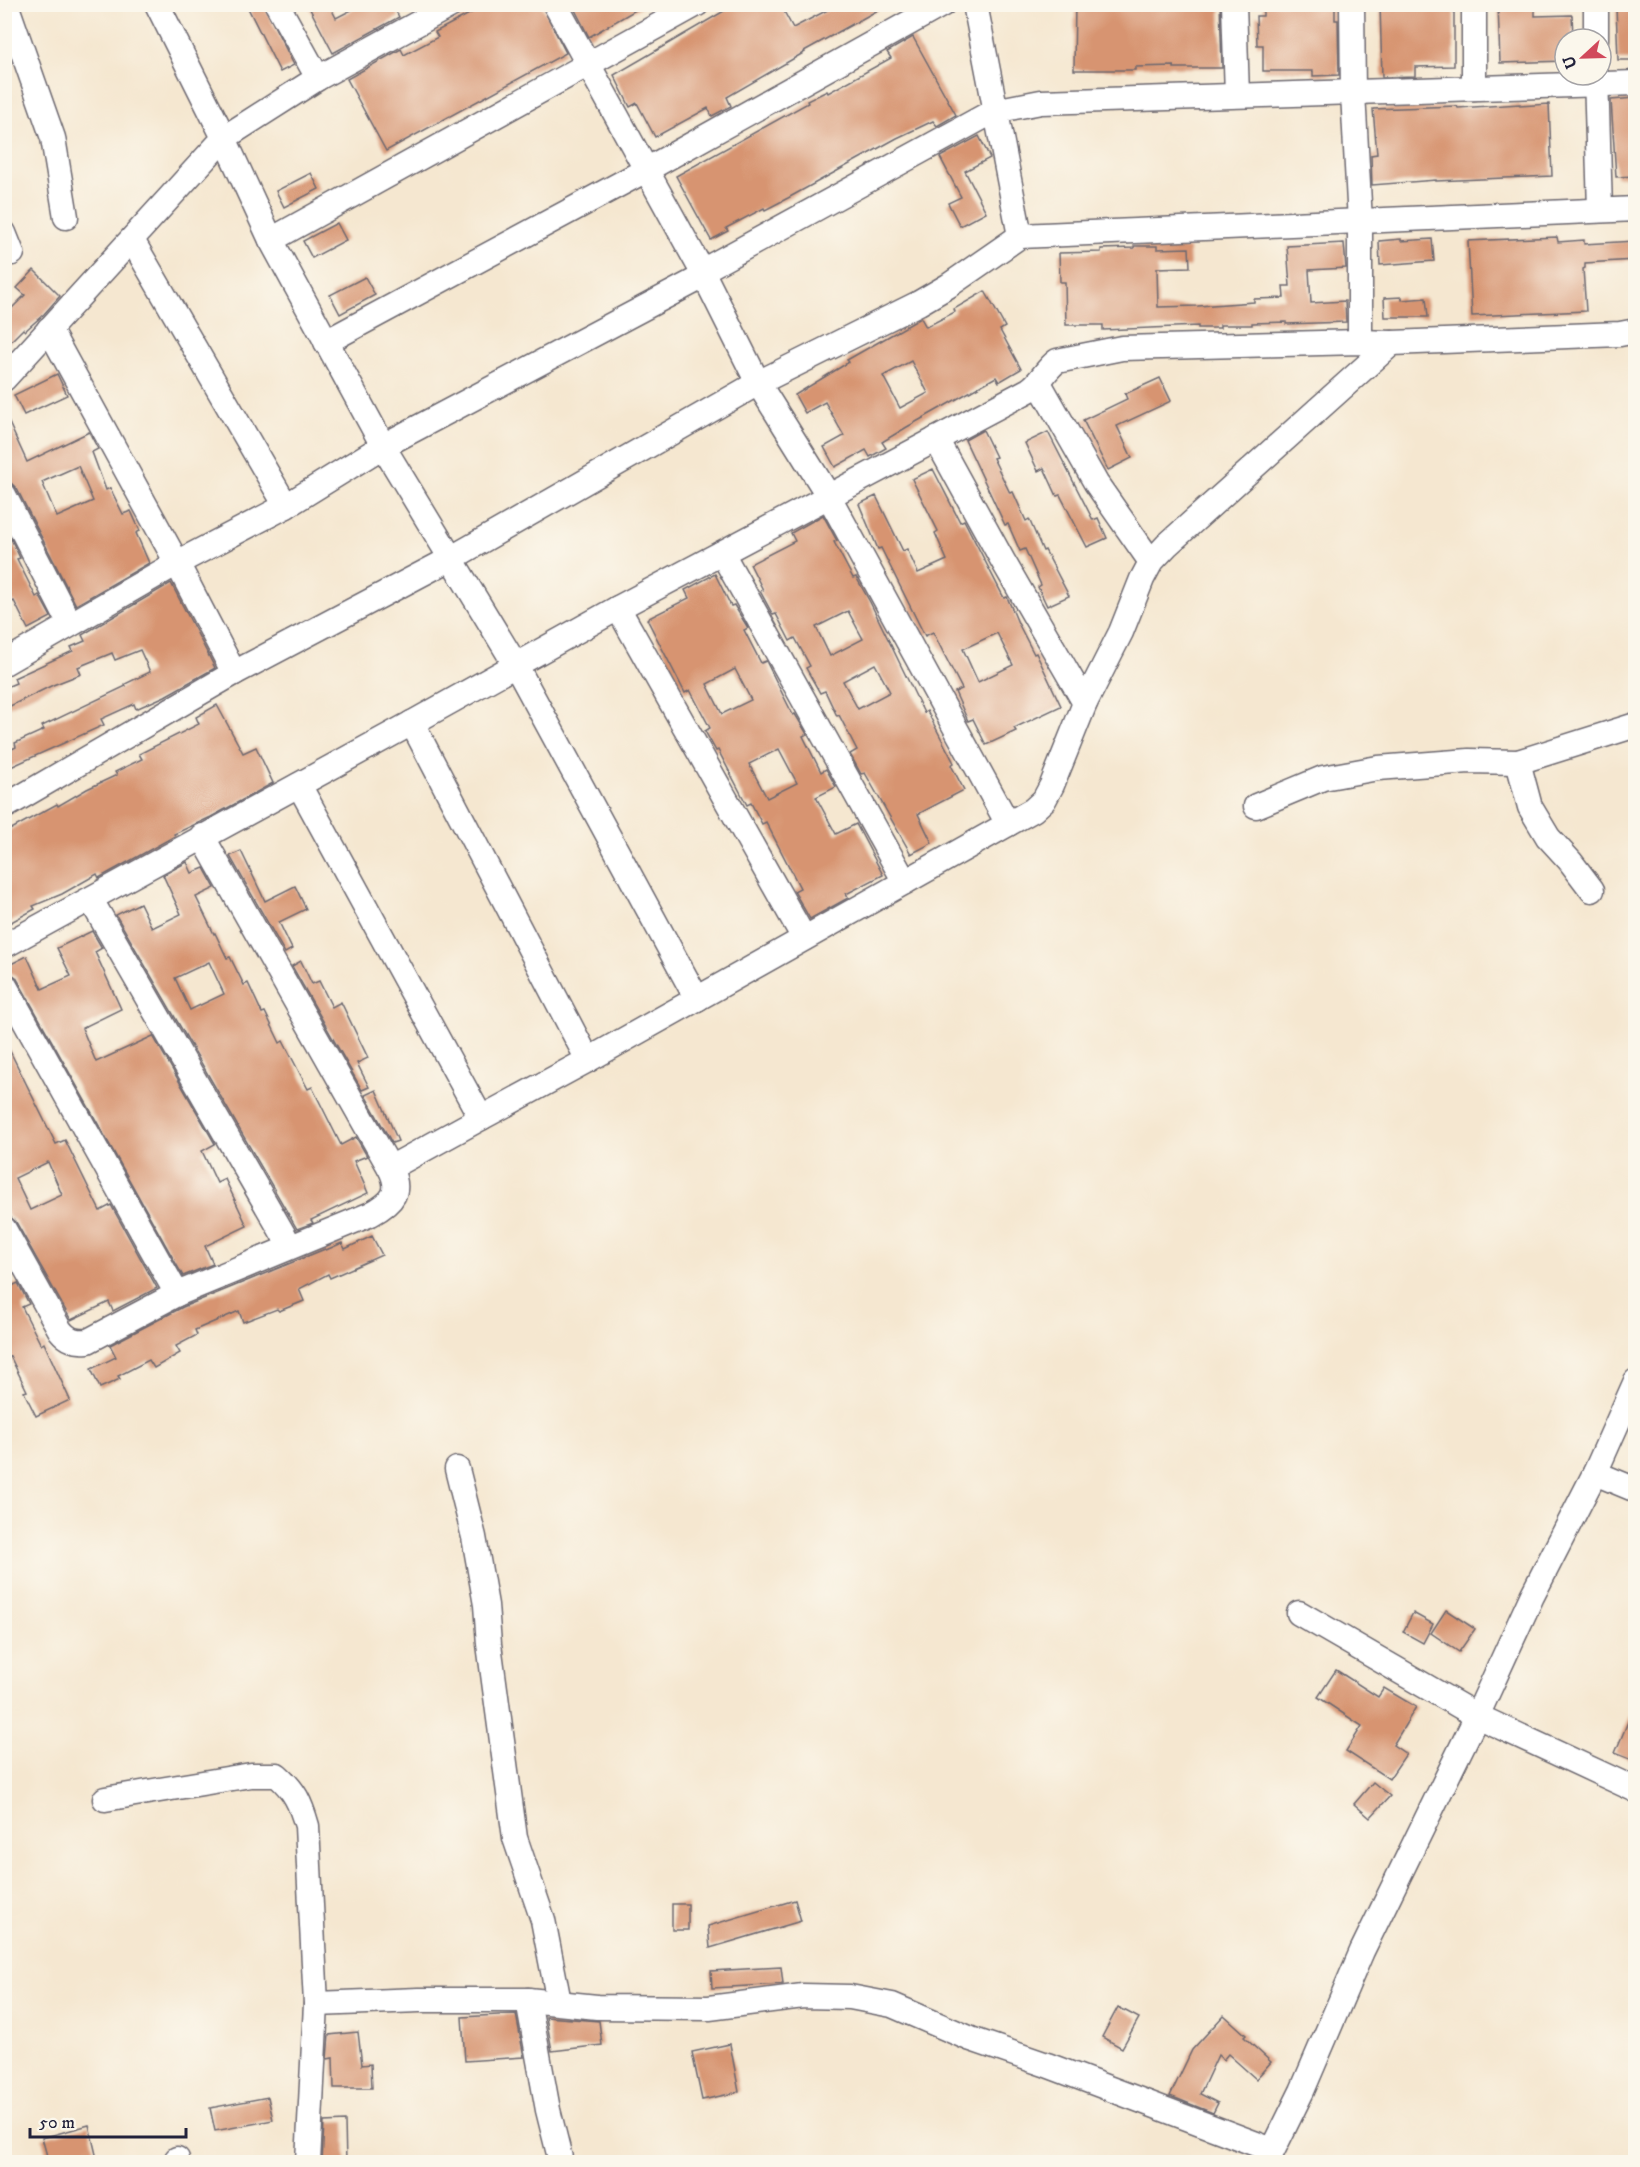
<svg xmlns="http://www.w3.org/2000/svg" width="1640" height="2167" font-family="'IM FELL DW Pica',serif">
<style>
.building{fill:#d79471;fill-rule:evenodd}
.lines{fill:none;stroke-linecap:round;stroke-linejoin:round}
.minor-casing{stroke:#6c676f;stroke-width:27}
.minor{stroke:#fff;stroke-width:24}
</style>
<rect width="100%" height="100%" fill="#fbf7ec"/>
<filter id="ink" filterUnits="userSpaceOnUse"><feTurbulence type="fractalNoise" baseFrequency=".0167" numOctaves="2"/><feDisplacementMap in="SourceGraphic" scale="12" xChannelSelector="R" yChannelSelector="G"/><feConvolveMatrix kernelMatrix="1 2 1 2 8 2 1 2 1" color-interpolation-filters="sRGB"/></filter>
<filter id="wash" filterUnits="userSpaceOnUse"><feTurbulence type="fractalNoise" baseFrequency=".008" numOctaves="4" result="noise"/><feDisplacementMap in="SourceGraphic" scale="24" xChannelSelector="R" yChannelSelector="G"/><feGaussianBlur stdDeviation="1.35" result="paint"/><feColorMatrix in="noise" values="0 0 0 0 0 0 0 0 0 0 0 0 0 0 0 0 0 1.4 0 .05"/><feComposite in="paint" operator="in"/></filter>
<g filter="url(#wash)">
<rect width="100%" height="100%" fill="#f5e7d0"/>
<g id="blocks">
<g class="building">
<polygon points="246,4 263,4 294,65 280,72"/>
<polygon points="319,4 329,4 336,18 363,4 392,4 399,17 333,53 310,9"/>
<polygon points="488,4 541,4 566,53 386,151 347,79 401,49 404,55 438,37 435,32"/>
<polygon points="572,4 646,4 589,37"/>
<polygon points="736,4 780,4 793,28 839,4 889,4 804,51 805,52 727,97 731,106 712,116 708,108 655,137 637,103 630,107 614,75"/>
<polygon points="1075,4 1220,4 1222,68 1174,68 1174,66 1135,67 1135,70 1074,70"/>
<polygon points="1263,4 1335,4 1335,20 1338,20 1339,75 1313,76 1313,71 1263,71 1263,45 1257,45 1256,16 1263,16"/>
<polygon points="1380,4 1454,4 1454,66 1415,67 1415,76 1382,77"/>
<polygon points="1498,4 1535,4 1535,16 1572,15 1573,36 1571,36 1571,39 1565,39 1565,61 1500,63"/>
<polygon points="1616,6 1635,6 1635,60 1618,60"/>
<polygon points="913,37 956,115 937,126 933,121 897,138 788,198 765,210 764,208 726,228 728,231 711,240 676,176 808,103 807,101 827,91 828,93 891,58 887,52"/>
<polygon points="1635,98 1635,176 1616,177 1611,100"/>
<polygon points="1520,104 1520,106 1549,104 1552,176 1436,181 1436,180 1372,185 1371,155 1377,154 1373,109 1457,106 1458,108"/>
<polygon points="979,136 990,158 965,171 986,212 960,226 948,203 961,197 940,157"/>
<polygon points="311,173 319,189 284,207 276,191"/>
<polygon points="337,223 346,240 312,258 303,241"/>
<polygon points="1557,237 1558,242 1584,240 1584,244 1635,241 1635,260 1585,263 1585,268 1583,269 1586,311 1472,316 1468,241"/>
<polygon points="1401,239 1401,241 1432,239 1434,261 1380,265 1379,241"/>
<polygon points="1344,243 1346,268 1309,270 1311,303 1345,301 1346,322 1286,324 1286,322 1252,323 1252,325 1220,325 1220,328 1198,328 1198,326 1103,330 1103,325 1066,325 1065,282 1060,282 1059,253 1101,252 1101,249 1134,248 1134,246 1157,246 1157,249 1189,248 1190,267 1157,268 1158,307 1198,306 1254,302 1254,299 1284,298 1283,286 1290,286 1287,246"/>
<polygon points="34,270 60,296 44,314 25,331 23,329 4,348 4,316 25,295 17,288"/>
<polygon points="365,277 375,295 340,314 330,295"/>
<path d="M985,291L1005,327L1000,330L1021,369L999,382L996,377L907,427L882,442L886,448L870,457L866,450L835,467L824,447L844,436L825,402L805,413L795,395L849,362L847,360L921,318L926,327L955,312L954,309ZM911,361L928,393L900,408L883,376Z"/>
<polygon points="1402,297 1402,300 1426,298 1428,317 1385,317 1384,298"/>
<polygon points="57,374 67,395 24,415 14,395"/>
<polygon points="1160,378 1171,401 1117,426 1132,458 1108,470 1083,420 1127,399 1125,394"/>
<path d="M4,412L27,462L89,432L98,449L92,452L106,490L110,488L123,514L131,511L140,531L136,533L149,563L76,605L17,489L11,483L4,481ZM78,466L93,501L57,517L42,482Z"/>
<polygon points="983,430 996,457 993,458 1010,493 1013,492 1026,521 1029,519 1043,551 1045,550 1069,596 1047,606 1038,587 1041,585 1025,549 1020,551 1008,524 1005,525 965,440"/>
<polygon points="1048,432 1093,520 1098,518 1107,538 1087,547 1060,495 1057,496 1044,468 1038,471 1025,443"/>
<path d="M933,469L960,522L964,520L1004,598L1007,597L1018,623L1034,654L1036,653L1061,706L1014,728L1016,731L986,745L973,719L968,721L955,692L962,689L945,656L933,632L925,636L881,548L878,549L859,504L876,496L903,551L907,549L918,573L947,560L935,533L938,531L912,479ZM997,633L1013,665L978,682L963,649Z"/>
<path d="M823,515L837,541L834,542L853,578L856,577L870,602L924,713L927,711L954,763L951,765L964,790L918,814L932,843L911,854L865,773L861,774L850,754L857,750L839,715L837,716L825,691L820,693L806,668L810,666L795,638L790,641L776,614L773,615L760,591L763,590L750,564L795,541L791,533ZM848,611L863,639L830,656L816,627ZM875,664L890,692L858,709L843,681Z"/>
<polygon points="4,533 8,540 11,539 20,558 17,559 36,597 39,595 51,617 28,629 14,601 4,606"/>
<path d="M715,574L731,606L734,605L748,628L744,630L761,663L766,661L793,715L795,714L807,734L803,736L821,772L826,769L836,787L816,797L836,834L856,824L883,875L846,894L848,898L810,919L794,891L800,888L766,822L762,824L751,803L747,805L718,750L716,751L705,731L710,728L690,690L685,693L647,619L689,598L685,590ZM735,669L751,700L722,714L707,684ZM779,749L797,783L767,798L749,764Z"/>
<polygon points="171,583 215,668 165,696 136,709 134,704 101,719 104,725 4,770 4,753 16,747 15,743 44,730 42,726 126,686 125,684 150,672 140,650 115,660 112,653 78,667 81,674 53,685 4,709 4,688 16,683 14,678 73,651 71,647 85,641 82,635"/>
<polygon points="217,705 243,753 256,747 273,783 211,817 174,834 175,836 99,878 97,874 62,894 33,906 35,909 4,926 4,833 57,804 58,806 87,789 117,775 115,772 142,759 139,754 199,724 196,717"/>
<polygon points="241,851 265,901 295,886 306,909 279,922 292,949 285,953 230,856"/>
<path d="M187,862L192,873L204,868L215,888L196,897L214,934L215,933L227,958L230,957L244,985L248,983L262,1013L265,1012L280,1043L283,1041L308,1089L312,1087L341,1145L356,1137L367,1156L354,1161L368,1193L311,1220L313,1223L297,1229L116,915L140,903L152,928L181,914L163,875ZM209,962L224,994L190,1010L175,978Z"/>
<polygon points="92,931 102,948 95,952 121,1009 82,1028 96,1062 153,1036 215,1144 202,1151 217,1183 225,1179 247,1226 205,1246 213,1264 183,1276 16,977 6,970 5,967 27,956 42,989 71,976 57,948"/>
<polygon points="301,961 312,984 319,981 332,1007 341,1002 368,1058 357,1063 369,1087 362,1090 292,966"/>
<path d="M4,1039L56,1144L65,1140L100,1211L111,1205L157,1288L113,1311L109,1302L71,1320L16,1222L9,1216L4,1207ZM48,1162L62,1195L30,1210L15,1178Z"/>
<polygon points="376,1090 398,1141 392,1143 365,1095"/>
<polygon points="372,1236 382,1255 330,1278 328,1274 299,1289 304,1301 279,1311 277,1309 243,1322 239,1311 195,1330 197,1335 176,1346 180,1353 154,1368 149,1360 118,1376 120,1379 100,1388 91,1369 116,1357 110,1345 183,1307 325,1249 326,1250 342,1243 345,1249"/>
<polygon points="4,1269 12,1286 18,1283 29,1304 22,1307 41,1345 44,1343 70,1400 36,1416 24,1392 27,1391 10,1356 4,1359"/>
<polygon points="1446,1610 1475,1629 1459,1652 1431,1633"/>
<polygon points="1413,1613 1433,1624 1423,1643 1403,1632"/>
<polygon points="1336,1670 1378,1697 1384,1688 1416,1707 1393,1745 1406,1754 1389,1779 1346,1751 1362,1726 1318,1697"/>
<polygon points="1635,1705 1635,1761 1615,1753"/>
<polygon points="1373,1782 1390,1796 1370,1818 1354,1804"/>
<polygon points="795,1900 801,1921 710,1948 708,1926"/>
<rect x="672" y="1904" width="16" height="26"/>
<polygon points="781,1967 783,1984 712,1988 711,1971"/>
<polygon points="1118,2007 1139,2018 1122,2048 1102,2037"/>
<polygon points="516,2014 524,2057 465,2061 462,2017"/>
<polygon points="1224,2015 1246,2035 1244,2037 1271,2062 1256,2079 1228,2054 1223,2060 1218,2055 1200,2094 1218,2103 1213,2113 1170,2096 1192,2050"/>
<polygon points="546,2017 599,2021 602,2045 552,2051"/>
<polygon points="358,2032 362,2065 371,2064 372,2088 334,2088 333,2058 327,2059 329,2035"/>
<polygon points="730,2044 739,2092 702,2100 692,2052"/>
<polygon points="268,2097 273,2120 215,2131 210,2108"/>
<polygon points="345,2121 346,2163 322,2163 324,2122"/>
<polygon points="89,2125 98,2163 49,2163 42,2138"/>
</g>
</g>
</g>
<g filter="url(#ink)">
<use href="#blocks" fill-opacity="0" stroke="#6c676f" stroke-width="1.5"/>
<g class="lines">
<defs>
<g id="minor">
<polyline points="6,4 53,138 66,217"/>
<polyline points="277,4 318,78"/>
<polyline points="453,4 318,78 224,138 271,240 387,453 515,664 697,999"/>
<polyline points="555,4 702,271 758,383 828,495 1008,824"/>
<polyline points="975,4 1020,236"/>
<polyline points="1234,4 1237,95"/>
<polyline points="1352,4 1353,93 1360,222 1360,342"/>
<polyline points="1474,4 1474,88"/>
<polyline points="1596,39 1596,4"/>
<polyline points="1596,75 1600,210"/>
<polyline points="4,233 12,253"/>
<polyline points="132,240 286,506"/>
<polyline points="271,240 697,4"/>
<polyline points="702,271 994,111 1041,102 1636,83"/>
<polyline points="49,329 177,563 234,673"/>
<polyline points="326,342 646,170 943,4"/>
<polyline points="4,379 224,138 157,4"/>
<polyline points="1039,383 1096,483 1151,562"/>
<polyline points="936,439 1003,561 1085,703"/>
<polyline points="4,495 70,624"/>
<polyline points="722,553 905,882"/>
<polyline points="618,608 804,938"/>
<polyline points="4,663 177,563 286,506 383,446 704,276"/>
<polyline points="412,723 588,1060"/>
<polyline points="1518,762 1530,807 1548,837 1570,861 1592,890"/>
<polyline points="299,785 481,1118 390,1168"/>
<polyline points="1256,806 1323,778 1378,768 1469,761 1518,762 1636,725"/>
<polyline points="4,807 234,673 450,559 758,383 919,303 948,286 1020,236 1636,209"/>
<polyline points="91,900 290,1246"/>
<path d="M4,946L412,723L618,608L1029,390C1041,382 1045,370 1057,361L1122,348L1360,342L1392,343L1620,334L1636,331"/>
<polyline points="4,984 177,1294"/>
<polyline points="481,1118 588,1060 1033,810 1044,800 1052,785 1085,703 1121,632 1142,579 1151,562 1167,545 1392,343"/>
<path d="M4,1229L60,1330C68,1340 75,1342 88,1341L177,1294L371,1214C393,1202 402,1192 390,1168L202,836"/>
<polyline points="457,1469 474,1537 486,1605 489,1644 515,1838 543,1920 559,2002"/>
<polyline points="1595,1473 1636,1490"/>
<polyline points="1299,1613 1477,1716 1636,1790"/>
<path d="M105,1799L251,1775H277C295,1791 300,1802 307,1826L316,2004L308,2162"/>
<polyline points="528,2000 548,2110 561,2162"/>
<polyline points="316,2004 419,2000 528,2000 597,2007 709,2008 803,1996 850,1997 892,2005 971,2039 1047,2065 1272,2150"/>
<polyline points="177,2162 177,2159"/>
<polyline points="1267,2162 1302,2091 1362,1951 1477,1716 1532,1596 1595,1473 1636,1381"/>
</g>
</defs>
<use href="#minor" class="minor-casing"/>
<use href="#minor" class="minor"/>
</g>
</g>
<rect width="1640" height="2167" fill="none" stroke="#fbf7ec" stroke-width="24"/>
<g transform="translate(1583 57) rotate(248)"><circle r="28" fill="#fbf7ec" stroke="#a4a2a5" stroke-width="1.5"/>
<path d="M0-4.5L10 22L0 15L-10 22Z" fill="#d1495b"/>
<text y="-9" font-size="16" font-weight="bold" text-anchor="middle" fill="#22223b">U</text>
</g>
<path d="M30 2128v9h156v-9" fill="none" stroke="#22223b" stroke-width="3"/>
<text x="39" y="2128" font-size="18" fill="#22223b" stroke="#fbf7ec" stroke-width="4.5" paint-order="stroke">50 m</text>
</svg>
